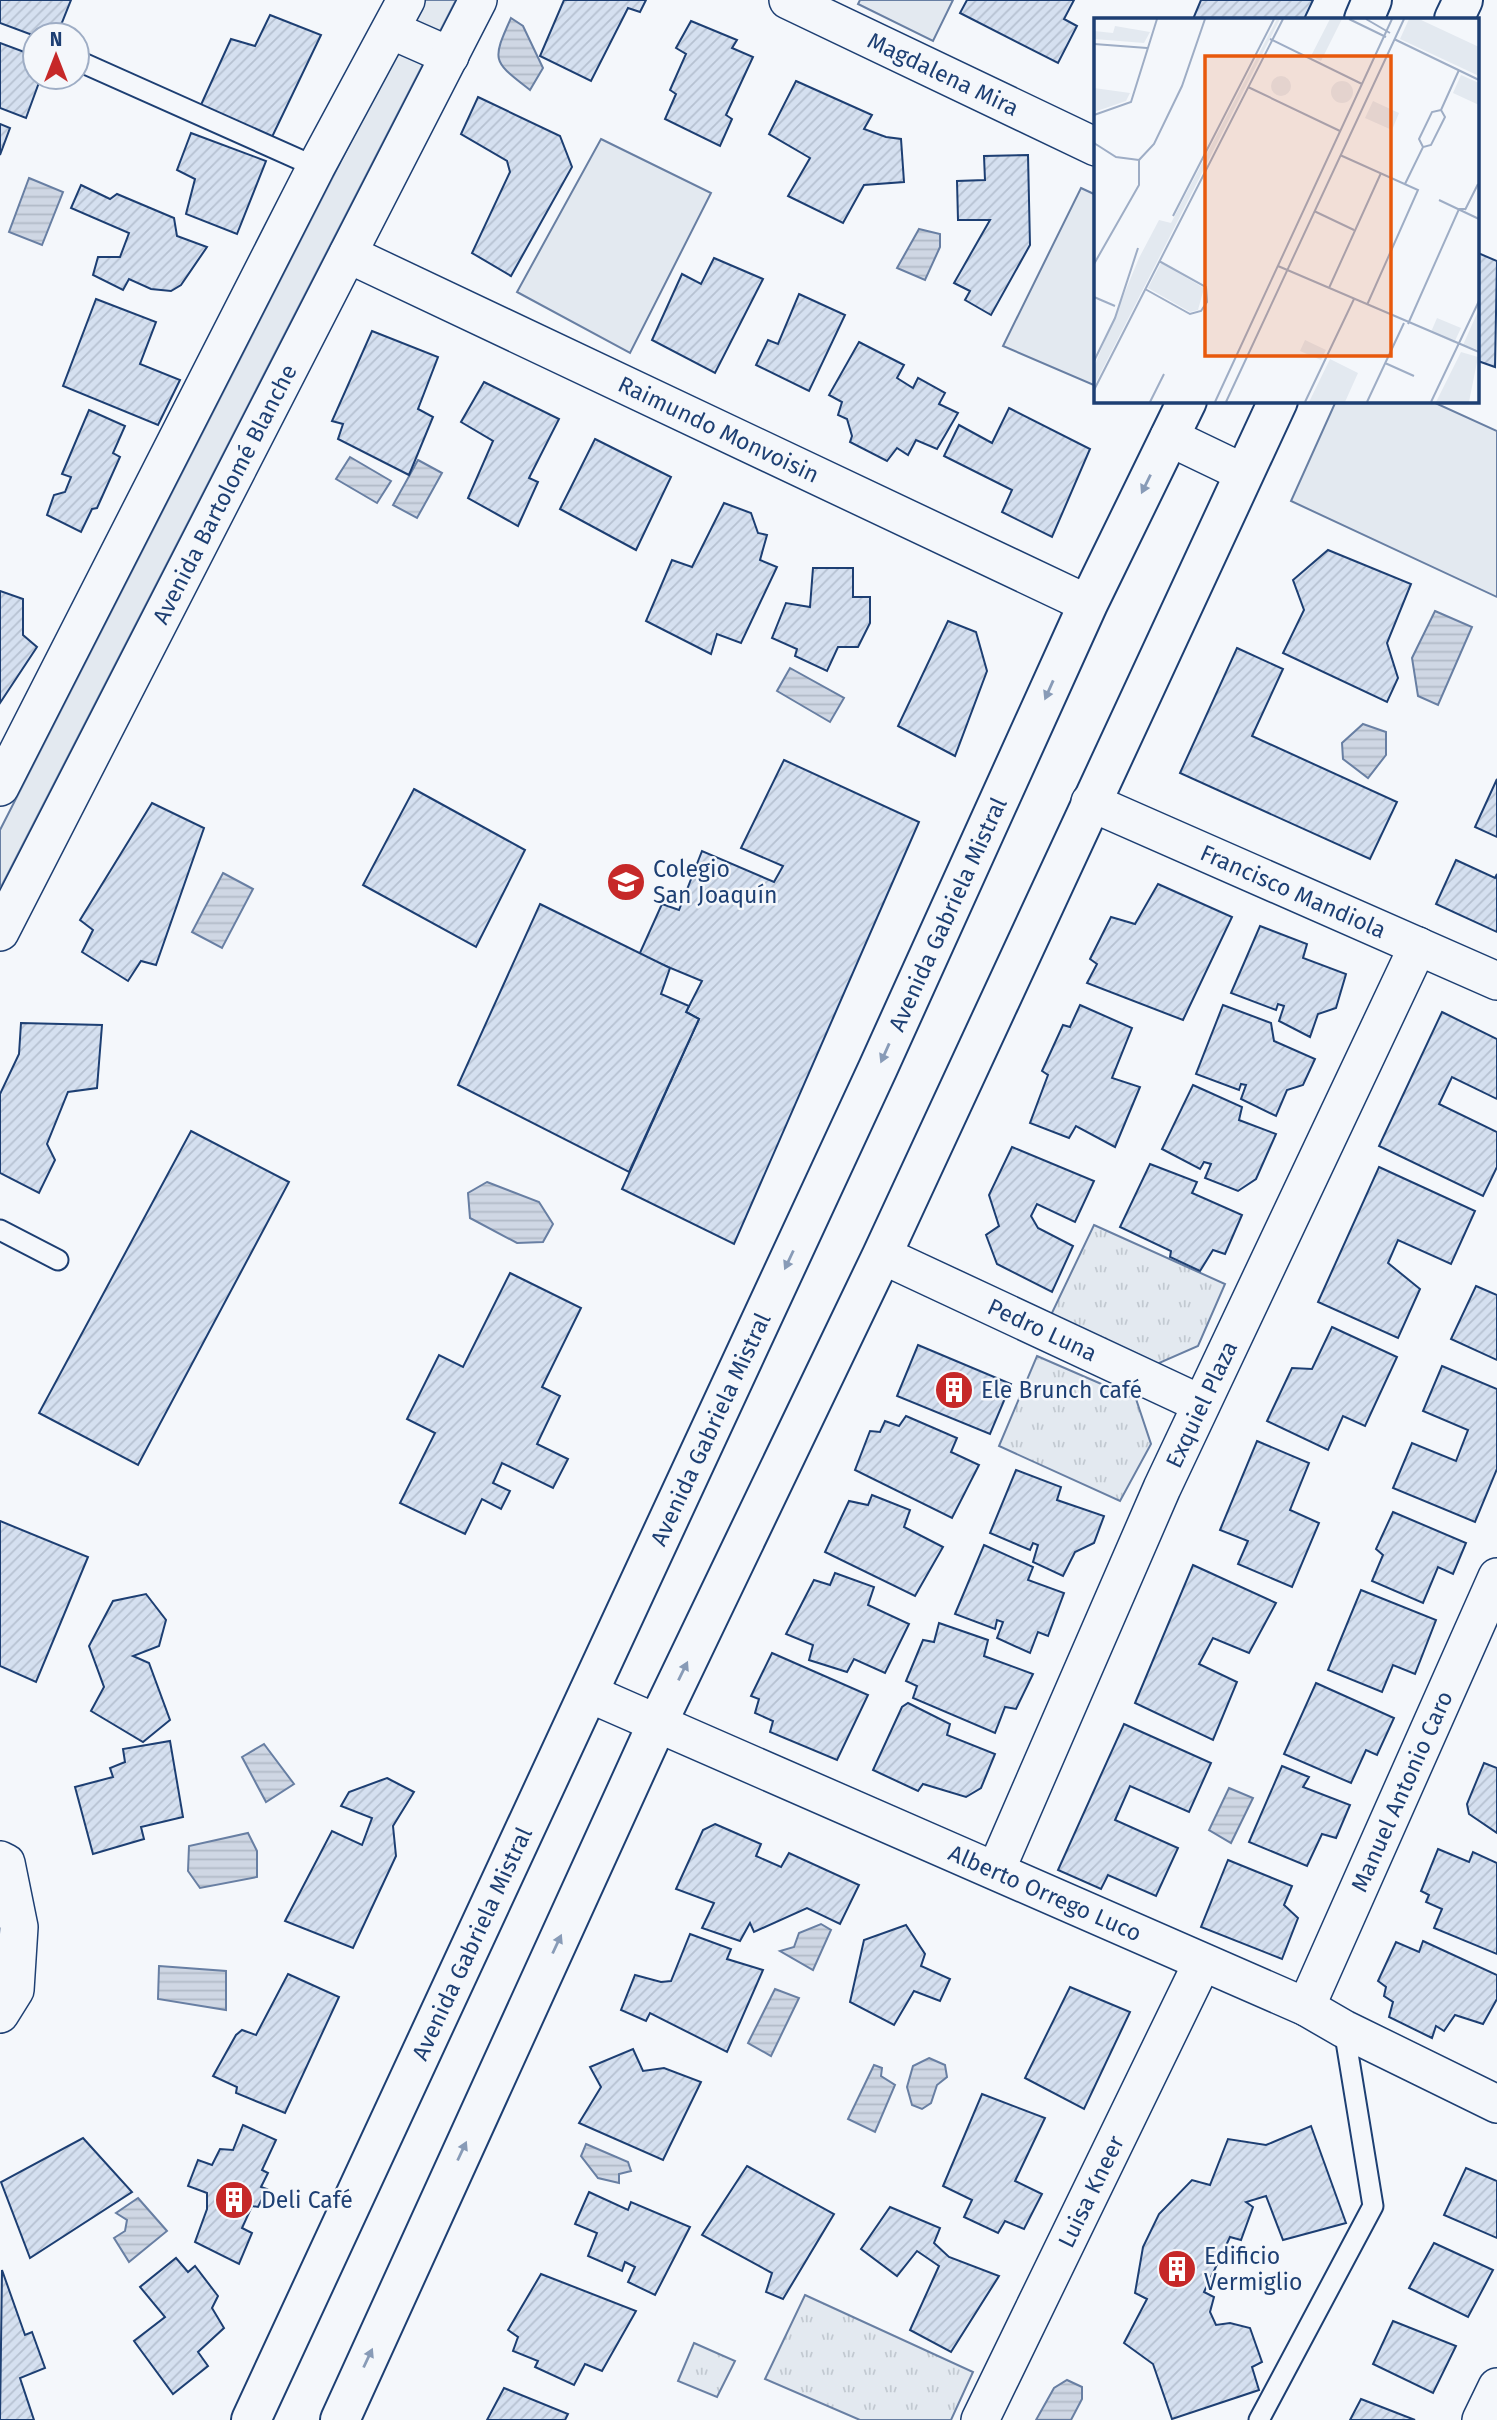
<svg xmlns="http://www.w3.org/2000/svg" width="1497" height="2420" font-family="'Fira Sans',sans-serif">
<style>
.green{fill:#e3e9f0;stroke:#687fa3;stroke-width:2}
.park{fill:url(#park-tufts);stroke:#687fa3;stroke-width:2}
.water{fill:url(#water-rules);stroke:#687fa3;stroke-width:2}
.building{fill:url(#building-hatch);stroke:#1d3f73;stroke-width:2}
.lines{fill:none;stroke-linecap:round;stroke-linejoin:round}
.lane-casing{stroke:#1d3f73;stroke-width:23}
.street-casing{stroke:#1d3f73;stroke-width:40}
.secondary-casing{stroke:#1d3f73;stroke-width:42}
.lane{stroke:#f4f7fb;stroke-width:19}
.street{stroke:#f4f7fb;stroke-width:37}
.secondary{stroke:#f4f7fb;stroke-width:38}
.oneway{fill:#889bb7}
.labels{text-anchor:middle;stroke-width:5;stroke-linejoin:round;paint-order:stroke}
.street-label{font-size:23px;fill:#1d3f73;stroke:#f4f7fb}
.poi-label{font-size:23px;fill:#1d3f73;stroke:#f4f7fb;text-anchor:start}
.inset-road{fill:none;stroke:#9eadc5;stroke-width:2}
.view{fill:#e8590c;fill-opacity:0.15;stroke:#e8590c;stroke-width:3.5}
.inset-edge{fill:none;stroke:#1d3f73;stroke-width:3.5}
</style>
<defs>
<pattern id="park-tufts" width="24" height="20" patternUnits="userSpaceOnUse" patternTransform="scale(1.75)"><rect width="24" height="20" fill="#e3e9f0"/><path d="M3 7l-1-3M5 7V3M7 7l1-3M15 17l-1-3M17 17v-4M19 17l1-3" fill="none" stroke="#c2c9d1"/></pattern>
<pattern id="water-rules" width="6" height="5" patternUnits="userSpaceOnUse" patternTransform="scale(1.75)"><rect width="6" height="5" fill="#cfd7e4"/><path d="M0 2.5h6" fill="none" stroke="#b1bac7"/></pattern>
<pattern id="building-hatch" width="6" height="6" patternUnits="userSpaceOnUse" patternTransform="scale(1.75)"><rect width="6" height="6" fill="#d5e0f0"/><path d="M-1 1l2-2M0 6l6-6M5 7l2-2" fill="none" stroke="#b6c1d1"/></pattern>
</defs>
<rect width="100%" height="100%" fill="#f4f7fb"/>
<g class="green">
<polygon points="423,0 456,0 0,889 0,830"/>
<polygon points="860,0 953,0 933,41 858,4"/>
<polygon points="601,139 711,193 630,353 517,292"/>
<polygon points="1081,188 1096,195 1096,386 1003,346"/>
<polygon points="1336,401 1431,401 1497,431 1497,597 1291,501"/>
</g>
<g class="park">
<polygon points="1094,1225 1225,1284 1198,1346 1157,1364 1050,1317"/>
<polygon points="1037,1356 1136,1399 1151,1444 1120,1501 999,1446"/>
<polygon points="805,2295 973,2372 951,2420 860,2420 765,2379"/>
<polygon points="694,2343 735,2361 717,2397 678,2381"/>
</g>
<g class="water">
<path d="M511,18L523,26L543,68L530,90C493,61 491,62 511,18Z"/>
<polygon points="29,178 63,192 42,245 9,232"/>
<polygon points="919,229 940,234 940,247 925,280 897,268"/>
<polygon points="350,457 391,481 377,503 336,479"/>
<polygon points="418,460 442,473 417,518 393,505"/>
<polygon points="1435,611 1472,627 1438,705 1418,696 1412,658"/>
<polygon points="790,668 844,698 830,722 777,691"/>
<polygon points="1363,724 1386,732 1386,755 1368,778 1343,759 1342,743"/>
<polygon points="223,873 253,889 222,948 192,932"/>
<polygon points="487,1182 539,1202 553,1224 543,1242 517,1243 470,1218 468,1193"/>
<polygon points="264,1744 294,1784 266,1802 242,1757"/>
<polygon points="1229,1788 1253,1798 1231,1843 1209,1830"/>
<polygon points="248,1833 257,1851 257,1877 200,1888 188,1871 189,1846"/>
<polygon points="821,1924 831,1930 813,1970 780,1951 794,1947 799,1933"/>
<polygon points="159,1966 226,1971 226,2010 158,1999"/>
<polygon points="775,1989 799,1998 771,2056 748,2043"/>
<polygon points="929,2058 945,2065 947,2077 937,2085 931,2103 922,2109 912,2105 907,2087 913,2066"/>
<polygon points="874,2065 882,2068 881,2076 895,2085 875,2132 848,2119"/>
<polygon points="586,2144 628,2162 631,2171 619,2174 619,2183 598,2178 581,2156"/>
<polygon points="138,2198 167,2231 129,2262 114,2238 125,2231 127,2220 116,2213"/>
<polygon points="1067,2380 1082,2387 1082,2399 1071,2420 1036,2420 1054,2388"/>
</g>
<g class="building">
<polygon points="0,0 71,0 57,35 35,36 0,23"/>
<polygon points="564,0 646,0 640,12 628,8 591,81 540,56"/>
<polygon points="967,0 1074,0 1064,19 1077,26 1058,63 960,13"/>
<polygon points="1201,0 1313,0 1304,19 1193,19"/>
<polygon points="270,15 321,35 272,137 200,107 231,39 255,46"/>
<polygon points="691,21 737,40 732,48 753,57 726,115 732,119 720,146 665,119 676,94 670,90 686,54 676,48"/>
<polygon points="0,43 35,56 35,77 41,77 26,118 0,108"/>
<polygon points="796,81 872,115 864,129 886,137 901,139 904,182 864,185 843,223 788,196 810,158 769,134"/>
<polygon points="478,97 560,136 572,167 511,276 472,253 510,172 507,161 461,134"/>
<polygon points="0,124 10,128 0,155"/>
<polygon points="191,133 266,161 237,234 186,214 195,179 177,170"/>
<polygon points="1028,155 1030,245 991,315 965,300 970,291 954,283 990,220 958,220 957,181 985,180 984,156"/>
<polygon points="81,185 110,199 117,194 174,218 177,236 207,247 181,285 171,291 151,289 129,279 123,290 93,275 98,257 120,257 129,233 71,208"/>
<polygon points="1478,253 1497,261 1495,367 1478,361"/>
<polygon points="714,258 763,279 715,373 652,340 682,274 701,284"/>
<polygon points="799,294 845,315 809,391 756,365 768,340 778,344"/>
<polygon points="96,299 156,322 140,364 180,380 158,425 63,386"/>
<polygon points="372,331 438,357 418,409 433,417 409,475 338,439 343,424 332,421"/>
<polygon points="859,342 904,365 897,378 913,388 918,378 945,393 939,404 958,413 937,449 916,440 908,455 897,448 887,461 850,442 852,436 847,419 838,415 842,402 829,395"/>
<polygon points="484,382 559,419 529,478 538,482 518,526 468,498 493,441 461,422"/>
<polygon points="1009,408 1090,449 1052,537 1002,512 1012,490 944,456 959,425 992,443"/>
<polygon points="89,410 125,426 113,453 120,457 97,508 92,509 81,532 47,515 54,495 65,492 71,477 62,474"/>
<polygon points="595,439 671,477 636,550 560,509"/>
<polygon points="724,503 751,513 758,533 767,535 760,560 777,567 741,643 717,634 711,654 646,621 672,560 692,567"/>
<polygon points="1328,550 1411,584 1387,643 1398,678 1387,702 1283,653 1304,610 1293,580"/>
<polygon points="813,568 853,568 853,597 870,597 870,623 858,647 838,647 827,671 795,656 797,649 772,638 786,603 810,607"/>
<polygon points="0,591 23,599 23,635 37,647 0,703"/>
<polygon points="948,621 976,632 987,671 955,756 898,726"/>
<polygon points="1237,648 1283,669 1252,736 1397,802 1370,859 1180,773"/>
<polygon points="784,760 919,822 734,1244 622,1189 699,1019 686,1012 702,981 639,955 662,904 679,910 702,851 774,882 783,866 741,848"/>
<polygon points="1497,779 1497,837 1475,827"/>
<polygon points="414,789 525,850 476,947 363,885"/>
<polygon points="152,803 204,828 156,965 141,961 128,981 82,952 93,930 80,920"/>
<polygon points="1456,860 1495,878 1497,874 1497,932 1436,904"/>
<polygon points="1158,884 1232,917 1183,1020 1087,983 1097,964 1090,959 1111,917 1135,924"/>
<polygon points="540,904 670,968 661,994 689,1006 686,1012 699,1019 629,1172 458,1085"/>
<polygon points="1260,926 1307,944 1303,958 1346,974 1336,1008 1318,1014 1310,1037 1279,1021 1284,1006 1278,1004 1276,1010 1231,993"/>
<polygon points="1080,1005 1132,1028 1112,1078 1140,1087 1115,1147 1076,1126 1069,1138 1030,1123 1048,1075 1042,1071 1063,1025 1070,1027"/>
<polygon points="1223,1005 1271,1023 1274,1041 1315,1059 1303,1085 1287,1090 1276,1116 1241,1099 1246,1085 1241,1084 1239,1090 1196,1074"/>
<polygon points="1442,1012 1497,1039 1497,1099 1452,1077 1439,1104 1497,1132 1497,1167 1483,1196 1379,1146"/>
<polygon points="21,1023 102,1025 97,1088 68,1092 47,1144 55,1160 39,1193 0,1173 0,1094 19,1054"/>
<polygon points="1193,1085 1242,1107 1239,1120 1276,1134 1256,1179 1238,1191 1205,1178 1211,1164 1204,1162 1200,1169 1162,1149"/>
<polygon points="191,1131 289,1182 138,1465 39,1413"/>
<polygon points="1012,1147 1094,1181 1075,1222 1037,1204 1031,1216 1038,1228 1073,1246 1052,1292 997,1264 986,1235 999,1226 989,1195"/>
<polygon points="1150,1164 1197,1182 1192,1193 1242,1215 1225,1254 1213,1250 1200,1271 1170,1257 1171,1251 1120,1227"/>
<polygon points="1379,1167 1475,1211 1451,1264 1398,1240 1388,1263 1420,1289 1398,1338 1318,1302"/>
<polygon points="510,1273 581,1308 542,1387 560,1396 537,1444 568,1459 553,1488 502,1463 493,1483 510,1491 501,1509 482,1499 465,1534 400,1503 435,1433 407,1419 439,1355 463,1367"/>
<polygon points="1476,1286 1497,1295 1497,1360 1451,1339"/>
<polygon points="1332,1327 1397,1357 1365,1426 1343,1416 1328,1450 1267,1421 1292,1368 1312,1369"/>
<polygon points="918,1345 1011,1384 990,1434 897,1396"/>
<polygon points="1442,1366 1497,1389 1497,1469 1475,1522 1393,1488 1412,1443 1456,1461 1468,1430 1423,1411"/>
<polygon points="906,1416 957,1438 951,1452 979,1465 952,1518 855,1470 870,1431 880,1432 885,1421 899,1426"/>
<polygon points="1257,1441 1309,1463 1290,1510 1319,1523 1292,1587 1238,1564 1248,1541 1220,1530"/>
<polygon points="1016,1470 1061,1487 1057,1500 1104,1516 1094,1543 1075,1552 1063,1576 1033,1562 1038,1545 1033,1543 1030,1550 990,1533"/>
<polygon points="872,1495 910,1510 904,1527 943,1547 915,1596 825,1552 849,1501 868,1505"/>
<polygon points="1393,1512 1466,1543 1453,1574 1438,1567 1423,1603 1372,1581 1383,1555 1376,1549"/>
<polygon points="0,1521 88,1557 36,1682 0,1666"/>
<polygon points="984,1545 1033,1567 1028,1580 1064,1593 1048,1636 1038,1632 1030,1653 997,1638 1003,1622 997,1620 995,1629 955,1614"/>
<polygon points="1193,1565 1276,1603 1249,1653 1213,1638 1199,1664 1237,1682 1213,1740 1135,1703"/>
<polygon points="835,1573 874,1587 868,1605 909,1624 885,1673 854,1659 847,1672 809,1660 813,1645 786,1634 814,1580 830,1585"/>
<polygon points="1361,1590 1436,1620 1415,1674 1393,1665 1382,1692 1328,1670"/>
<polygon points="146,1594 166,1620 159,1646 133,1656 149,1663 170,1720 143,1742 91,1711 104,1687 89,1646 113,1601"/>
<polygon points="939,1623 988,1640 984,1656 1033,1674 1016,1709 1005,1707 995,1733 913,1698 917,1686 906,1681 923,1640 934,1642"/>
<polygon points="772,1653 868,1695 837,1760 770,1732 773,1721 755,1713 759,1699 751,1696"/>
<polygon points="1316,1683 1394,1718 1377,1755 1366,1750 1351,1783 1284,1754"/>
<polygon points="908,1703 950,1724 947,1735 995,1754 981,1788 966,1797 923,1784 918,1791 873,1770 902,1707"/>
<polygon points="1124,1724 1211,1763 1189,1812 1130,1786 1115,1820 1178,1848 1156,1896 1108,1875 1101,1889 1058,1870"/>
<polygon points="170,1741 183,1817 141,1827 144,1839 93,1854 75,1787 113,1777 110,1768 125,1762 123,1749"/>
<polygon points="1484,1763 1497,1768 1497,1833 1469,1814 1467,1804"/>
<polygon points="1282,1766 1309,1777 1303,1787 1350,1805 1336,1838 1322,1834 1307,1866 1249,1842"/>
<polygon points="387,1778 414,1792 393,1826 396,1856 353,1948 285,1921 332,1831 362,1845 372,1818 341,1806 349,1792"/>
<polygon points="715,1824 761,1844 756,1856 781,1867 789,1853 859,1885 840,1924 807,1908 754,1932 750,1923 740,1941 702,1928 714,1903 676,1889 703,1830"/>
<polygon points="1438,1849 1469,1862 1473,1852 1497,1863 1497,1954 1434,1928 1442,1909 1426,1902 1429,1895 1421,1891"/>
<polygon points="1228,1860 1292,1886 1284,1905 1298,1918 1282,1959 1201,1927"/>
<polygon points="906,1925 925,1954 921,1966 950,1979 940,2001 914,1991 894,2025 850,2002 864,1940"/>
<polygon points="690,1934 731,1949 727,1959 763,1970 727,2052 650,2013 646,2021 621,2010 635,1975 661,1982 671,1981"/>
<polygon points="1423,1941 1497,1975 1497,1999 1483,2024 1455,2015 1444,2031 1436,2026 1432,2038 1389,2017 1393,2002 1384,1996 1386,1987 1378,1981 1396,1942 1419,1952"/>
<polygon points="288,1974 339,1997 285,2113 236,2093 237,2087 213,2076 236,2035 242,2030 256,2035"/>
<polygon points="1070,1987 1130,2012 1084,2109 1025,2078"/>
<polygon points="633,2049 643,2071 664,2068 701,2082 663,2160 579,2123 601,2087 590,2067"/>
<polygon points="982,2094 1045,2118 1015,2181 1042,2194 1024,2229 1005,2221 998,2233 964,2217 972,2200 943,2186"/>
<polygon points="243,2125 276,2140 262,2170 268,2173 261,2187 267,2189 258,2207 252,2206 242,2228 252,2233 239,2264 195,2242 207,2209 207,2193 188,2186 198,2160 212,2165 220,2149 233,2150"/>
<polygon points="1311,2126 1346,2223 1283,2240 1266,2196 1246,2202 1253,2207 1241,2240 1230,2237 1204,2292 1214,2297 1210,2312 1216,2325 1230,2323 1250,2328 1262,2362 1252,2367 1259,2390 1172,2419 1153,2364 1124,2343 1147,2299 1135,2293 1143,2247 1159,2214 1192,2180 1210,2185 1228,2139 1266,2145"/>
<polygon points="83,2138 132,2192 30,2258 1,2182"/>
<polygon points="747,2166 834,2214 783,2299 766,2292 772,2273 702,2235"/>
<polygon points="1466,2168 1497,2181 1497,2238 1444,2215"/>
<polygon points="589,2192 628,2210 631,2202 690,2227 655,2295 628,2282 635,2267 625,2262 622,2271 588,2256 597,2233 575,2224"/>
<polygon points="890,2207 940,2228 934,2243 949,2257 999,2276 951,2352 910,2330 939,2266 917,2251 897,2276 861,2249"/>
<polygon points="1434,2243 1493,2270 1468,2317 1409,2288"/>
<polygon points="176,2258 188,2272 195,2266 218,2296 212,2308 224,2328 198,2352 208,2366 173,2394 134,2341 165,2317 140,2287"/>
<polygon points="2,2270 25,2335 32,2332 45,2368 20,2378 34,2420 0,2420"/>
<polygon points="541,2274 636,2311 602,2371 585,2364 574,2385 535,2367 538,2361 513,2351 518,2337 508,2330"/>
<polygon points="1393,2321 1456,2346 1433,2393 1373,2364"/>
<polygon points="504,2388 568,2414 565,2420 487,2420"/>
<polygon points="1361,2399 1415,2420 1350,2420"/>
</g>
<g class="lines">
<defs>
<g id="lane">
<polyline points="83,63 316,167"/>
<polyline points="0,1230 58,1260"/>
<polyline points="1259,2420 1373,2206 1344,2029"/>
</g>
<g id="street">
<path id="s1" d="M788,0L1096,147"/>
<polyline points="391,30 450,56"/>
<path id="s2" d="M348,254L1088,604"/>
<polyline points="1169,437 1244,473"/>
<polyline points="0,787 316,167 406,0"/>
<path id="s3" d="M1090,802L1497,981"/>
<path id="s4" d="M0,932L478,0"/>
<path id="s5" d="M882,1255L1201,1404"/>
<path id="s6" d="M588,1693L1306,2007L1344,2029L1497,2104"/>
<polyline points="0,1860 6,1863 19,1927 15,1990 0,2014"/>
<path id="s7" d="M996,1870L1162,1488L1418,946"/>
<path id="s8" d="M1306,2007L1497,1577"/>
<path id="s9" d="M980,2420L1202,1963"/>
<polyline points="1481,2420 1497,2387"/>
</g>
<g id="secondary">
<polyline points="1364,19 1372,0"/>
<polyline points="1454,19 1463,0"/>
<path id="s10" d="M251,2420L878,1068L1088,604L1187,401"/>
<polyline points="340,2420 657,1724 882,1255 1278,401"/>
</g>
</defs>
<use href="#lane" class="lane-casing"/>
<use href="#street" class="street-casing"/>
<use href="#secondary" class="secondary-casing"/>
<use href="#lane" class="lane"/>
<use href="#street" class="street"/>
<use href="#secondary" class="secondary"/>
</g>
<defs><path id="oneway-solid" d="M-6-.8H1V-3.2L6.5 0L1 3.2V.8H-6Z" transform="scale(1.75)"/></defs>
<g class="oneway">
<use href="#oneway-solid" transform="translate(1146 484) rotate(116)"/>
<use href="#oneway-solid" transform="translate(1049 690) rotate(114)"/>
<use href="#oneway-solid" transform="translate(885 1053) rotate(114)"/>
<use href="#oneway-solid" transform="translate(789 1260) rotate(115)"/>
<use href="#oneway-solid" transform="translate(683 1671) rotate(-64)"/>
<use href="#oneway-solid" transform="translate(557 1944) rotate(-65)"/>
<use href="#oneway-solid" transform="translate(462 2151) rotate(-65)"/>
<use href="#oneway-solid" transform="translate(368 2358) rotate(-65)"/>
</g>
<defs>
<symbol id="school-disc" viewBox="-11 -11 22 22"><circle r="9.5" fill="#c62828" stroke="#f4f7fb"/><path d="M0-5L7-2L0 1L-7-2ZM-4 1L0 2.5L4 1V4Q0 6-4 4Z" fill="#fff"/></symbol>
<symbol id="building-disc" viewBox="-11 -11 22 22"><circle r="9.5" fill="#c62828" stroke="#f4f7fb"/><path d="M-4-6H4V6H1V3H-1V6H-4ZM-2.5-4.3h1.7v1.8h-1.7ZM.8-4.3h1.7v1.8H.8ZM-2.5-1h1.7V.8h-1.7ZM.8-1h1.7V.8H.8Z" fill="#fff"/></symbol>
</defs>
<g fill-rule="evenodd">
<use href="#school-disc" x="604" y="860" width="44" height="44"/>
<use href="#building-disc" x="932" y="1368" width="44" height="44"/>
<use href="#building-disc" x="212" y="2178" width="44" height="44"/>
<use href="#building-disc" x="1155" y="2247" width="44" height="44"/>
</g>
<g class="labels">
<g class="street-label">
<text dy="8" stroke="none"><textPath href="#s1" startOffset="172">Magdalena Mira</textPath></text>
<text dy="8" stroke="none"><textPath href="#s2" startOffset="410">Raimundo Monvoisin</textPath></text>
<text dy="8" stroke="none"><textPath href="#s4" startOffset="492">Avenida Bartolomé Blanche</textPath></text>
<text dy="8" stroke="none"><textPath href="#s3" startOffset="222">Francisco Mandiola</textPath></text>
<text dy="8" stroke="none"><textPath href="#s10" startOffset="1659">Avenida Gabriela Mistral</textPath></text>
<text dy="8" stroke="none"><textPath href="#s5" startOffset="177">Pedro Luna</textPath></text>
<text dy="8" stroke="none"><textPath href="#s7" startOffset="509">Exquiel Plaza</textPath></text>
<text dy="8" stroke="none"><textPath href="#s10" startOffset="1092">Avenida Gabriela Mistral</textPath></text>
<text dy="8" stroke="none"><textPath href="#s8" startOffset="236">Manuel Antonio Caro</textPath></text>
<text dy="8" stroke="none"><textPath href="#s6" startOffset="499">Alberto Orrego Luco</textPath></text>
<text dy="8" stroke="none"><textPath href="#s10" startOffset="525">Avenida Gabriela Mistral</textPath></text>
<text dy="8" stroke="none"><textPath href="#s9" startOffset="254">Luisa Kneer</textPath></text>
</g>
<g class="poi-label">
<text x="653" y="877">Colegio<tspan x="653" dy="26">San Joaquín</tspan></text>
<text x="981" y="1398">Ele Brunch café</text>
<text x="261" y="2208">Deli Café</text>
<text x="1204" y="2264">Edificio<tspan x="1204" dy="26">Vermiglio</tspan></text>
</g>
</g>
<g transform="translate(1094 18)">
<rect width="385" height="385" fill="#f4f7fb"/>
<path d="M183,1H186L0,368V349L45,240L65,202L77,205ZM236,1H248L227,43L217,38ZM367,57L385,65V87L359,75ZM177 68a10 10 0 1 1 20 0a10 10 0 1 1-20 0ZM237 74a11 11 0 1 1 22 0a11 11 0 1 1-22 0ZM279,83L305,95L298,112L271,100ZM385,291V332L369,327ZM343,300L367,310L360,325L337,314ZM236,341L264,355L251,384H215Z" fill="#e3e9f0"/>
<path d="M315,1H325L385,29V58L306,21ZM21,8L56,14L50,25L0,21V13L19,15ZM0,70L36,75L32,83L0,94ZM67,245L110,270L104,292L96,294L54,270ZM211,322L232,332L227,342L206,333ZM367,334L384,339L375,384H342Z" fill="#e3e9f0"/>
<path class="inset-road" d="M255,1L292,19M272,1L296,15M176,21L268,66M300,21L385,62M0,26L53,30M154,69L246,113M0,97L37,84L63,1M0,125L22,139L45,142M329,129L325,121L338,94L347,92M246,137L324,172L273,287M311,166L329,129L337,127L351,99L347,92L365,52M345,182L385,201M371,192L384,166M220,193L260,212M79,198L180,1M0,246L45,167V142L60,126L88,68L111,1M184,248L385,334M235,270L287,155M51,271L96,296L107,293L113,284L112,269L65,243M0,279L21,288M314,306L365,191H372M0,343L21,300L44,230M291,345L320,358M0,372L189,1M56,384L70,356M121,384L298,1M132,384L310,1M211,384L260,281M273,384L310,305M337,384L385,283"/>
<path class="view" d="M111,38H297V338H111Z"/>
<rect width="385" height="385" class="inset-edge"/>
</g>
<g transform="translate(56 56)"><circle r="33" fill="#f4f7fb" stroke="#9eadc5" stroke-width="2"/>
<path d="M0-5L12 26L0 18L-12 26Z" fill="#c62828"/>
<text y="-10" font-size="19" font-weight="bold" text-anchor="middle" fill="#1d3f73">N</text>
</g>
</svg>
